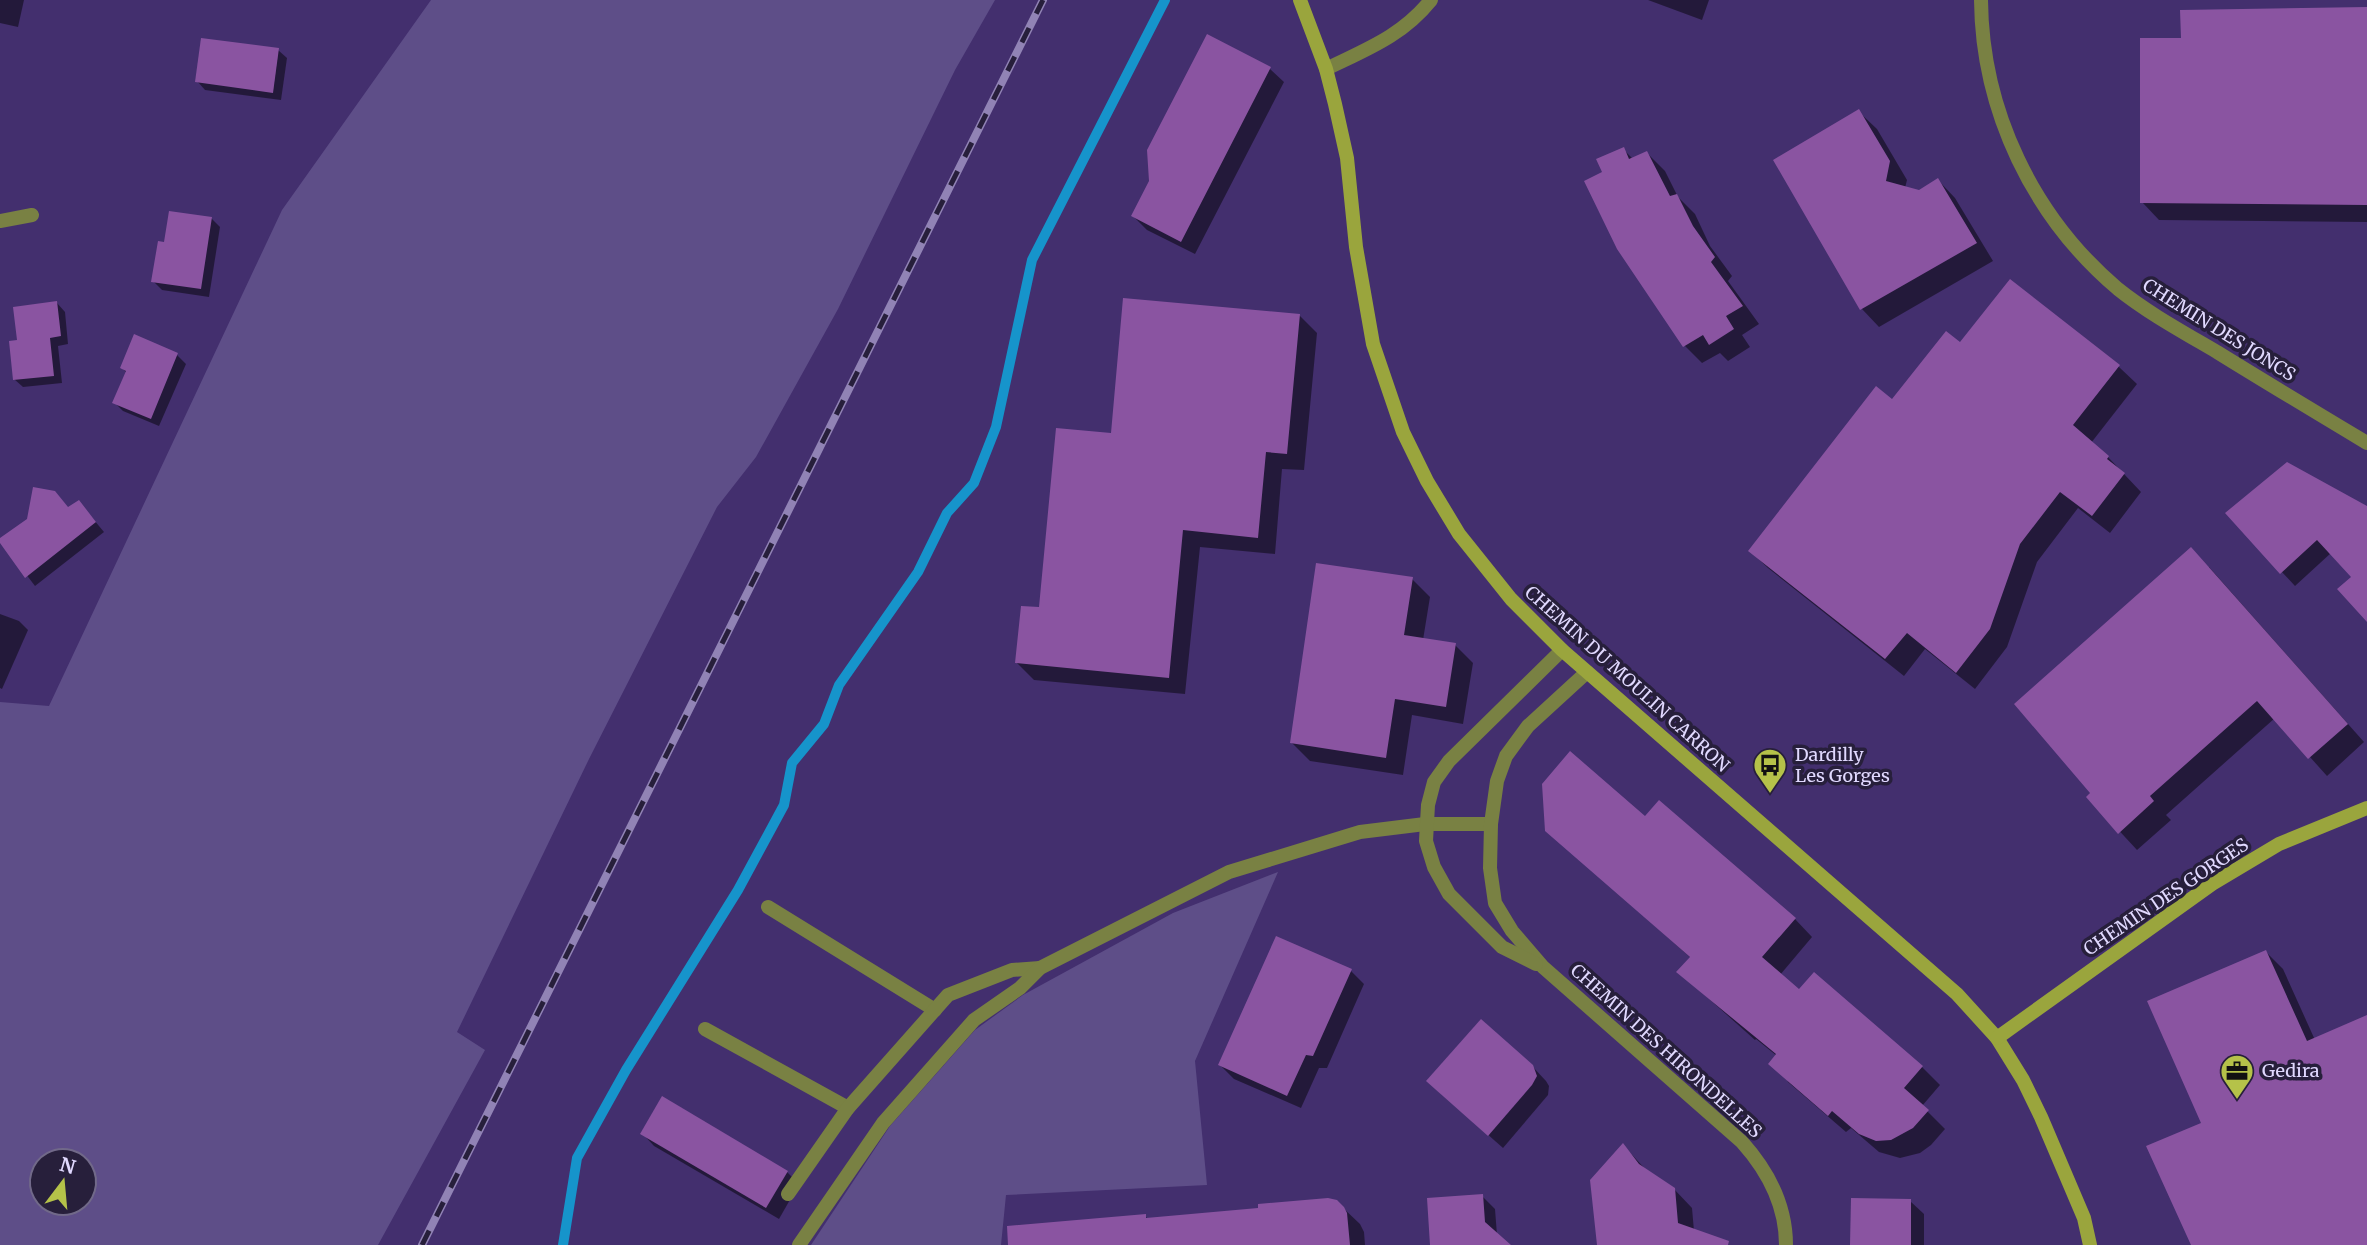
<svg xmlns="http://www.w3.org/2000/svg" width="2367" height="1245" font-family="Merriweather,serif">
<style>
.green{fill:#5e4e88;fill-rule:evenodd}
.shadow{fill:#0007}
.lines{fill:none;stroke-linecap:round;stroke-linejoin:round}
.stream{stroke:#1694cb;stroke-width:10}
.building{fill:#8a54a1}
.lane{stroke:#798143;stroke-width:14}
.street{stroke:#798143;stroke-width:14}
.secondary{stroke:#9aa53d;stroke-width:14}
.rail-casing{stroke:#9183b5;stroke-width:8}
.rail{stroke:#271f3b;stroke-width:5;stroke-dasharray:16;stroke-linecap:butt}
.labels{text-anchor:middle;stroke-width:7;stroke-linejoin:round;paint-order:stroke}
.street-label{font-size:18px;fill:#e1d9ff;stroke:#271f3b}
.poi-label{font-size:18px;fill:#e1d9ff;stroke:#271f3b;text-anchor:start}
</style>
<rect width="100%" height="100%" fill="#432f6e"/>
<g class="green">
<path d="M431,0H995L955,70L838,309L756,457L717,507L589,759L457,1032L485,1050L378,1245H0V702L49,706L282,210ZM42,1161H84V1203H42Z"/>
<polygon points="1278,872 1195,1061 1207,1185 1006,1195 1001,1245 811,1245 890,1126 975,1030 1023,995 1173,913"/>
</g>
<g class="shadow">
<polygon points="0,0 24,0 18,27 0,23"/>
<polygon points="1648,0 1709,0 1702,20"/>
<polygon points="2367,9 2367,222 2159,220 2142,202 2183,40"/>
<polygon points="1208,36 1270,69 1284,82 1195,254 1147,230 1133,216 1151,181"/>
<polygon points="278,50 287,58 281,100 205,90 197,81"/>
<polygon points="1859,112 1877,129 1907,180 1905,188 1919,192 1938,180 1955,198 1993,261 1879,327 1862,309 1775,160"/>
<polygon points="1623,149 1633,159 1647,153 1665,171 1678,197 1695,214 1710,246 1732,276 1728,281 1759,324 1742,335 1750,347 1728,361 1720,353 1702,363 1684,345 1605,173"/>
<polygon points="211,218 220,227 209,297 162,290 153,281 166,243"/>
<polygon points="2010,282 2119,367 2137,384 2091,443 2108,457 2141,492 2110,533 2078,508 2037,562 2007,647 1975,689 1925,649 1904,676 1768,568 1750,551 1892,401 1960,345"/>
<polygon points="57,303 65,312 68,344 58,346 62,383 23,387 14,379 19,342"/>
<polygon points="1299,315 1317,333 1304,470 1282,469 1275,554 1200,547 1185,694 1034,680 1017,663 1041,609"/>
<polygon points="135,337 177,355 186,364 159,426 123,411 114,402 127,373 122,368"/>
<polygon points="79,502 104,532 35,586 0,540 69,509"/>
<polygon points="2367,508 2367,620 2353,577 2331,553 2295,586 2227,513"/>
<polygon points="2209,567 2364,742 2327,776 2275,718 2166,815 2171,820 2137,850 2088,797"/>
<polygon points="1412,579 1430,597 1423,640 1455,645 1473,663 1463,724 1412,715 1403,775 1310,761 1292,743"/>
<polygon points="0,614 19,621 28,630 2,689 0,688"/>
<polygon points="1645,819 1795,919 1812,937 1780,975 1799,992 1922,1067 1940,1085 1922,1106 1945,1129 1931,1145 1920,1153 1900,1158 1879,1152 1851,1128 1846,1132 1788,1082 1777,1056 1756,1039 1755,1040 1679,972 1691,958 1547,830"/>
<polygon points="2266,952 2283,969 2315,1040 2367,1017 2367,1245 2193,1245 2203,1124"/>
<polygon points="1351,971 1364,984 1327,1068 1319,1068 1301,1108 1234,1079 1220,1065"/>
<polygon points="1532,1066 1546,1081 1549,1086 1548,1095 1503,1148 1442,1094"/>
<polygon points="642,1133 787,1172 799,1184 779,1219 654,1146"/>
<polygon points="1623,1145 1648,1172 1674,1189 1692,1208 1694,1231 1710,1245 1598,1245"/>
<polygon points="1482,1196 1495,1209 1497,1235 1508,1245 1432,1245"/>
<polygon points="1910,1201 1924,1214 1924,1245 1852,1245"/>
<polygon points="1341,1206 1360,1224 1364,1232 1365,1245 1032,1245 1145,1216 1148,1219"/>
</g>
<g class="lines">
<polyline class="stream" points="563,1245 577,1158 626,1070 738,890 784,805 792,763 824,724 839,685 918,572 947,513 974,483 996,427 1032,260 1165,0"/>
</g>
<g class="building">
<polygon points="2367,7 2367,205 2140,203 2140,38 2181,38 2180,10"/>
<polygon points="1207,34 1271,67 1181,242 1131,216 1149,181 1147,150"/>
<polygon points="201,38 279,48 273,93 195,82"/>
<polygon points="1859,109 1890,161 1886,181 1919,190 1938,178 1977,243 1860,310 1773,160"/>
<polygon points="1624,147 1629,159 1647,151 1670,196 1677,194 1693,226 1715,257 1711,262 1743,306 1726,316 1734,329 1709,345 1703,335 1683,347 1617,249 1584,181 1602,172 1596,159"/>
<polygon points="169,211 212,217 201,289 151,282 158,241 164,242"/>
<polygon points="2010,279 2120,365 2073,425 2109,456 2107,459 2125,473 2092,516 2060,492 2020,544 1990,629 1956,673 1907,633 1885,659 1748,551 1876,386 1892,399 1946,331 1960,342"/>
<polygon points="1123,298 1300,314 1287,454 1266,452 1258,538 1183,530 1169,678 1015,663 1021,606 1039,607 1056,428 1111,433"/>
<polygon points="57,301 61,336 50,338 54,376 13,380 9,341 17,340 13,307"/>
<polygon points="134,334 178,353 151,419 112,403 126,371 120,368"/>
<polygon points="2287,462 2367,506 2367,622 2337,589 2351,577 2317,540 2280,574 2225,513"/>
<polygon points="33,487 55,491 68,507 79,500 96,522 25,578 0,543 0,538 27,519"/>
<polygon points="2191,547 2348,724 2308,759 2257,701 2150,796 2154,801 2118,834 2086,797 2090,793 2014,704"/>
<polygon points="1316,563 1413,577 1404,635 1456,643 1446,707 1395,699 1386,758 1290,743"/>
<polygon points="1570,751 1645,816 1659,800 1796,918 1762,957 1799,989 1814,972 1923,1066 1904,1088 1929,1110 1913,1128 1891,1140 1876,1141 1859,1134 1832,1111 1828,1116 1768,1064 1776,1054 1676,972 1690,957 1545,831 1542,784"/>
<polygon points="1276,936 1352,969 1313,1056 1306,1055 1287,1096 1218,1065"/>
<polygon points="2266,950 2307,1041 2367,1015 2367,1245 2191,1245 2146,1146 2201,1123 2147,1001"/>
<polygon points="1481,1019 1533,1065 1537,1076 1532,1085 1488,1136 1426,1081"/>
<polygon points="662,1096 788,1171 766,1208 640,1134"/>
<polygon points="1623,1143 1639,1164 1675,1188 1678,1223 1729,1241 1728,1245 1597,1245 1590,1180"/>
<polygon points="1483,1194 1485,1222 1511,1245 1430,1245 1427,1198"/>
<polygon points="1328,1198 1337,1200 1344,1207 1347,1213 1350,1245 1008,1245 1007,1226 1146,1214 1146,1218 1258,1208 1258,1204"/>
<polygon points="1851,1198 1911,1199 1911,1245 1850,1245"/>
</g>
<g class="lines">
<g class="lane">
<polyline points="768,907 935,1010"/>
<polyline points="705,1029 848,1108"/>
<polyline points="788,1194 848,1108 948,995 1012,970 1040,968"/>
<polyline points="799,1245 883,1123 974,1020 1020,988 1040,968 1229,872 1360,832 1425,824 1491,824"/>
</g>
<g class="street">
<path d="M1981,0C1982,111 2033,217 2118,289C2148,313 2183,332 2217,352C2267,383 2317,413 2367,443"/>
<path d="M1326,69C1367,49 1402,36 1431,0"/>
<polyline points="0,221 32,215"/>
<path d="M1587,672L1528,726L1506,756L1497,781L1491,824L1490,868L1495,903L1512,931L1543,967L1742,1142C1768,1171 1786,1205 1786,1245"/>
<polyline points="1536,964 1502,947 1449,894 1434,867 1426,841 1428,805 1434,782 1449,761 1562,650"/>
</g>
<g class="secondary">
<polyline points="1300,0 1326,69 1335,104 1347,158 1356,247 1373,344 1403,432 1427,481 1459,534 1511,599 1562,650 1957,994 1997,1038 2023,1080 2041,1117 2084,1218 2090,1245"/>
<polyline points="1997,1038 2212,884 2279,844 2367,808"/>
</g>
<defs>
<polyline id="rail" points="422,1245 1043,0"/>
</defs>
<use href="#rail" class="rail-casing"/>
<use href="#rail" class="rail"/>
</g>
<defs>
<symbol id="bus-pin" viewBox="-11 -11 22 30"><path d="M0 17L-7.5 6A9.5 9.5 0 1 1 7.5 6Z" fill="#b5c249" stroke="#271f3b"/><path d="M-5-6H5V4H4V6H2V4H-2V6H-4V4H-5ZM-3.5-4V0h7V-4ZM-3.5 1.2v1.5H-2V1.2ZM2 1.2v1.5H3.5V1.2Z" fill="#111"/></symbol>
<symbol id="office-pin" viewBox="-11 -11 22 30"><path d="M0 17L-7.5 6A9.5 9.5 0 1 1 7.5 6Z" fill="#b5c249" stroke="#271f3b"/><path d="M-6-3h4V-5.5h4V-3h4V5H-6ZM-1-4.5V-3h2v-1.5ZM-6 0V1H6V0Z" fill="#111"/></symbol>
</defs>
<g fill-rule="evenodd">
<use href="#bus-pin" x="1751" y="746" width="38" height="52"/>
<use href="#office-pin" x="2218" y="1052" width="38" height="52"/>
</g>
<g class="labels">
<g class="street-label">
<text transform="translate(2219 330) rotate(32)" y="6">CHEMIN DES JONCS</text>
<text transform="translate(1627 679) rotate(42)" y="6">CHEMIN DU MOULIN CARRON</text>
<text transform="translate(2166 897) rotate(-34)" y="6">CHEMIN DES GORGES</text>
<text transform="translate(1666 1051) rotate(42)" y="6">CHEMIN DES HIRONDELLES</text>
</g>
<g class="poi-label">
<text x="1795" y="761">Dardilly<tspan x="1795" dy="21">Les Gorges</tspan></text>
<text x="2262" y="1077">Gedira</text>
</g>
</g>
<g transform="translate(63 1182) rotate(16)"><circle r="33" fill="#271f3b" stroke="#716989" stroke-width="2"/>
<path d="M0-5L12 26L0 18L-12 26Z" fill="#b5c249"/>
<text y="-10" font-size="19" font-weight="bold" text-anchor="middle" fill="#e1d9ff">N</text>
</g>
</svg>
